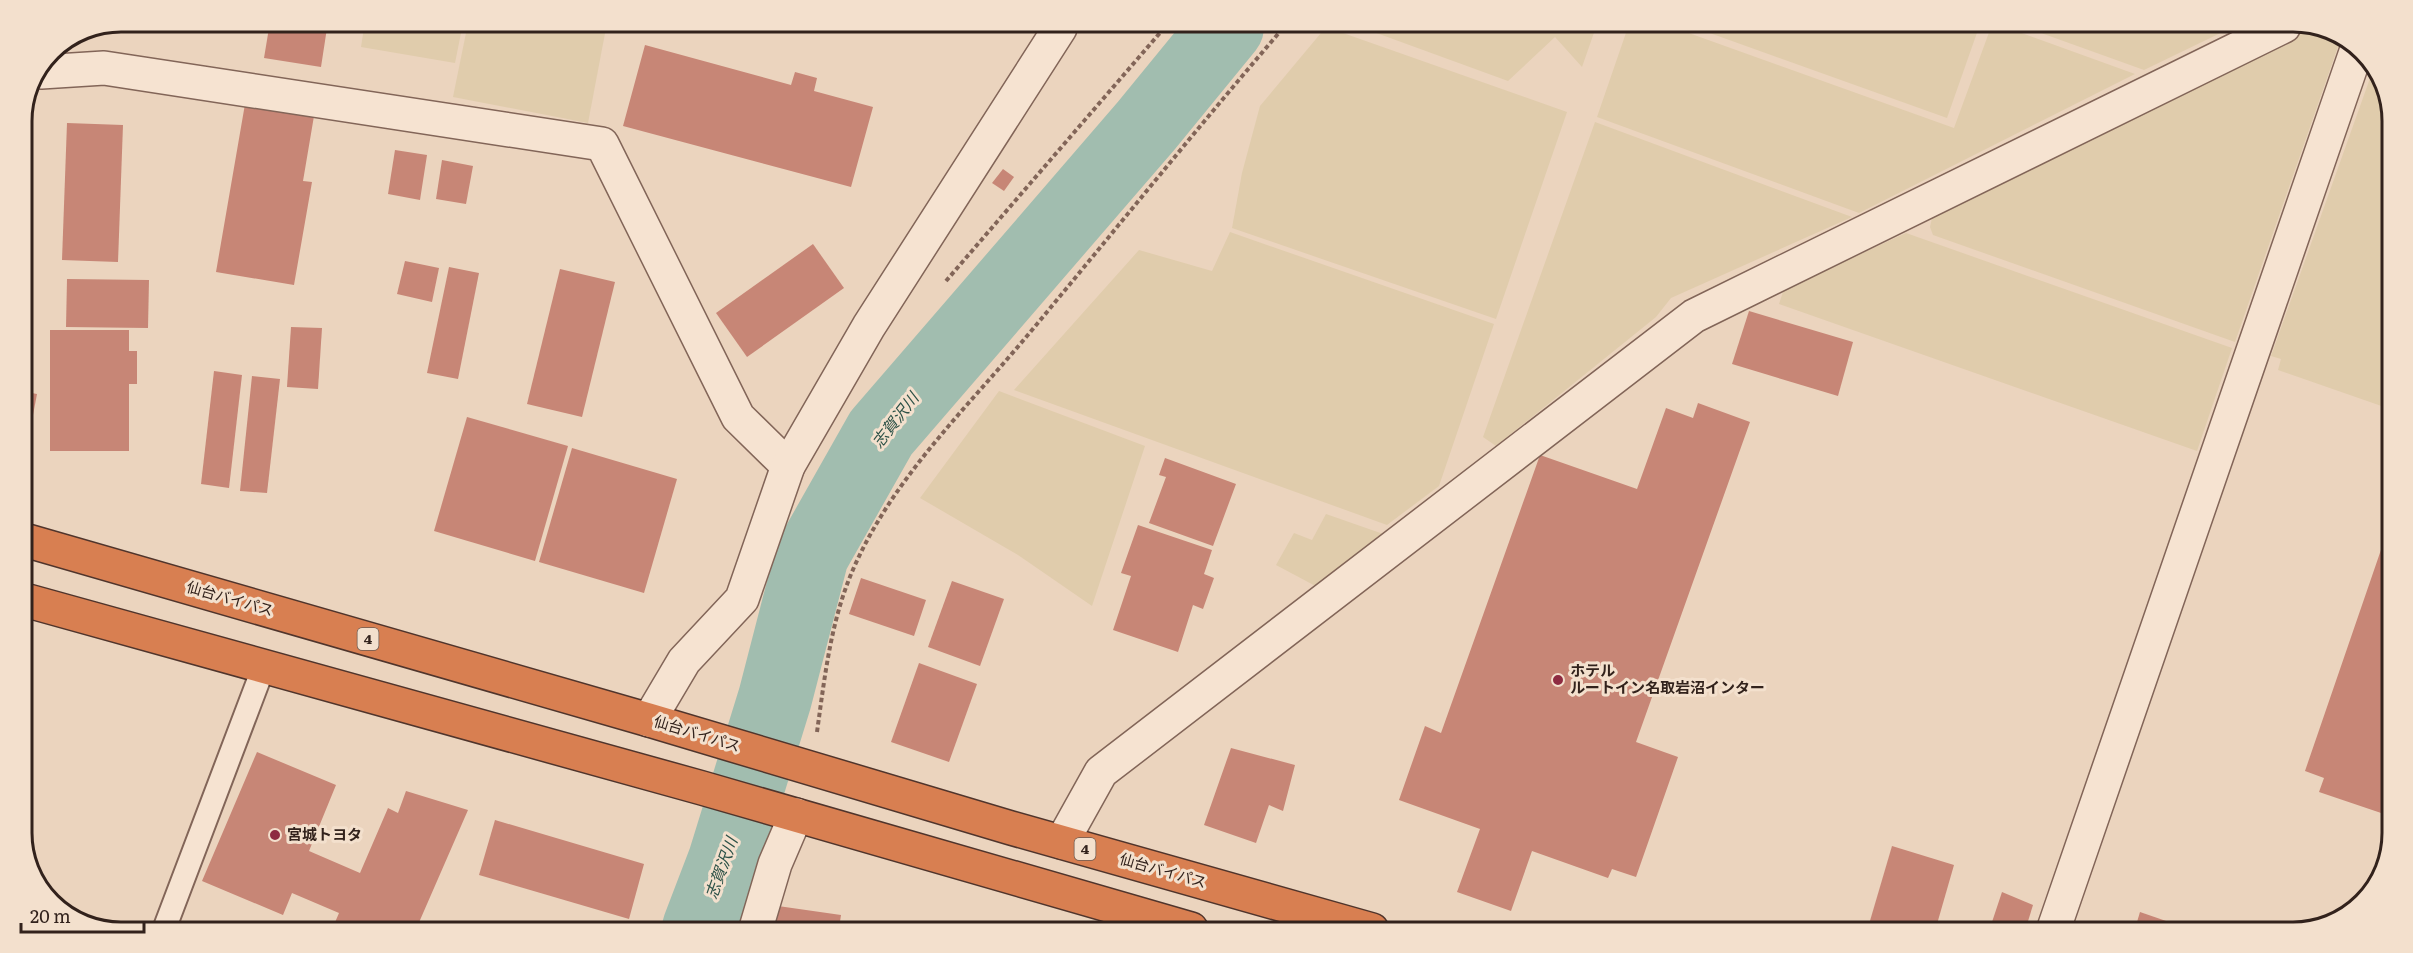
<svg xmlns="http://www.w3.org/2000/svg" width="2413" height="953" font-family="Literata,'Noto Sans JP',serif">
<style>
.farmland{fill:#e0ccac}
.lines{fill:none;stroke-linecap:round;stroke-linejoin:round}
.river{stroke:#a1bdaf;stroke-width:74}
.building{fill:#c78676}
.lane-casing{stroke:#826558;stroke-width:26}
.street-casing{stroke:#826558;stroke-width:36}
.highway-casing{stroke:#50352c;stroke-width:36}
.path{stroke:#826558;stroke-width:4;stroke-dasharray:4.5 3;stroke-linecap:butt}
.lane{stroke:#f6e3d1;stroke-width:22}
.street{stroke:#f6e3d1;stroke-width:33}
.highway{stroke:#d87f51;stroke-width:33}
.poi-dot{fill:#8e2b41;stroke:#f3e0cd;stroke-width:2}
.labels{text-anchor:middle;stroke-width:6;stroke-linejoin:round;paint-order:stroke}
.shield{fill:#f3e0cd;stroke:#6c5b51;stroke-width:1.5}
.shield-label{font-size:14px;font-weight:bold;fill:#32221c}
.street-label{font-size:15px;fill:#32221c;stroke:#f3e0cd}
.poi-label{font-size:15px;font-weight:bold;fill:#32221c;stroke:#f3e0cd;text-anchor:start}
.water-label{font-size:16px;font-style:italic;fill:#2c5147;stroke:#f3e0cd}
.rim{fill:none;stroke:#32221c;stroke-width:3}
</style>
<rect width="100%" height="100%" fill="#ebd4be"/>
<g class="farmland">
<polygon points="2235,26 2144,70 2024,27"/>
<polygon points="1326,27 1567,112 1496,319 1232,228 1242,173 1260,106"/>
<polygon points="1360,27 1596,27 1582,67 1555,37 1508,81"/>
<polygon points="1628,27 1672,27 1954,128 1991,27 2005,27 2135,74 1859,213 1597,117"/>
<polygon points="1693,27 1979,27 1947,118"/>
<polygon points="2315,27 2341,38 2235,342 1933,235 1930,227 1932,218"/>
<polygon points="364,28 462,28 455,63 361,47"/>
<polygon points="467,28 606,28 588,123 453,97"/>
<polygon points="2374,67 2392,114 2390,409 2278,370 2281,359 2271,356"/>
<polygon points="1595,122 1852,217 1671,298 1656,317 1496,446 1483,437"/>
<polygon points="1230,232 1494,324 1439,486 1387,525 1014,390 1139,250 1212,271"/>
<polygon points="1906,233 2232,348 2197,451 1779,304 1784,289"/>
<polygon points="999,391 1145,446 1092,606 1018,555 920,498"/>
<polygon points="1326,514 1389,536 1323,590 1276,565 1294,533 1312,540"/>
</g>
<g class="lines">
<polyline class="river" points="699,928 725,860 775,698 812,555 881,433 1146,126 1227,27"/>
</g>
<g class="building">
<polygon points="269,28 327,28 321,67 264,58"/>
<polygon points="645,45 791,85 795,72 817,78 814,91 873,107 851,187 623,126"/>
<polygon points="245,104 314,116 303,181 312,182 294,285 216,272"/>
<polygon points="67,123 123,125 118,262 62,260"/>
<polygon points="395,150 427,155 420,200 388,194"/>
<polygon points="442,160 473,166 466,204 436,199"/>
<polygon points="1003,169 1014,177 1004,191 992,183"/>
<polygon points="813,244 844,288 747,357 716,313"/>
<polygon points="405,261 439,268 432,302 397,294"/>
<polygon points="449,267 479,273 458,379 427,373"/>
<polygon points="560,269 615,282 582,417 527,404"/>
<polygon points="67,279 149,280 148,328 66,327"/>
<polygon points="1749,311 1853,342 1838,396 1732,364"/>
<polygon points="291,327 322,328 318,389 287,387"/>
<polygon points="50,330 129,330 129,351 137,351 137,384 129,384 129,451 50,451"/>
<polygon points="214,371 242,375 229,488 201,484"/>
<polygon points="252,376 280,379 267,493 240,491"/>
<polygon points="21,391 37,394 33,415 21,413"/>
<polygon points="1698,403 1750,422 1636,742 1678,757 1636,877 1612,869 1608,878 1532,851 1511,911 1457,892 1480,829 1399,800 1425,726 1441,733 1540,455 1637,489 1666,408 1693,418"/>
<polygon points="467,417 568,446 535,561 434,531"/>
<polygon points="572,448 677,479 644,593 539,562"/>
<polygon points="1165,458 1236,484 1213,546 1149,523 1166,477 1159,475"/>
<polygon points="1138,525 1212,550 1204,574 1214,578 1203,609 1193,605 1178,652 1113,630 1131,576 1121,573"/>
<polygon points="2383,544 2389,546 2387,815 2319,792 2324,778 2305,771"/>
<polygon points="861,578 926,600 914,636 849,614"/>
<polygon points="952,581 1004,599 980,666 928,647"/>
<polygon points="919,663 977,684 949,762 891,742"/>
<polygon points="1231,748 1295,765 1283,811 1269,805 1256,843 1204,825"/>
<polygon points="257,752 336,785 309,851 360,873 388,808 398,813 406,791 468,810 417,927 333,927 339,913 292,893 283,915 202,881"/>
<polygon points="495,820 644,864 629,919 479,875"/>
<polygon points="1892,846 1954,865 1935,931 1867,931"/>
<polygon points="2002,892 2033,905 2025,931 1989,931"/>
<polygon points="771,905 841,915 839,928 768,928"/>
<polygon points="2140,912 2195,931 2195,932 2134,932"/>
</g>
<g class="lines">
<defs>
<polyline id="lane" points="165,927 264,666"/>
<g id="street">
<polyline points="41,72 104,68 602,144 738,417 788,466"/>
<polyline points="649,720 684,661 742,599 788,466 869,326 1060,28"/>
<polyline points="1062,842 1101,772 1694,316 2284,26"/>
<polyline points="756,928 775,864 796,815"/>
<polyline points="2053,931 2357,49"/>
</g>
<g id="highway">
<polyline points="21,539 649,720 1011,828 1372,930"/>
<polyline points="21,599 702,788 1191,929"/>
</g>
</defs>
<use href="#lane" class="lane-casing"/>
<use href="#street" class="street-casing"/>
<use href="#highway" class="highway-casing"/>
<g class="path">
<polyline points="946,281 1165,27"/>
<path d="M817,732C825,675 831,618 855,565C896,474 969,406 1032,330C1116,229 1198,127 1284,27"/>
</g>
<use href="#lane" class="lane"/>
<use href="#street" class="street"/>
<use href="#highway" class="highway"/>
</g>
<g class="poi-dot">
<circle cx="1558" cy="680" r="6"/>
<circle cx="275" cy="835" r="6"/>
</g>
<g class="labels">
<g class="shield">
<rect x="357.5" y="628" width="21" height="22" rx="4.5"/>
<rect x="1074.5" y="838" width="21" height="22" rx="4.5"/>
</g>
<g class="shield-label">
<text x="368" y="644">4</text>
<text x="1085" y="854">4</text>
</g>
<g class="street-label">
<text transform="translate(230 599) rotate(16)" y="5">仙台バイパス</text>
<text transform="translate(697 734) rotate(17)" y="5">仙台バイパス</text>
<text transform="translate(1163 871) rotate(16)" y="5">仙台バイパス</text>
</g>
<g class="poi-label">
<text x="1570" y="676">ホテル<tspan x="1570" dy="17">ルートイン名取岩沼インター</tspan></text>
<text x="287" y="840">宮城トヨタ</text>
</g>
<g class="water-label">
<text transform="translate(895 420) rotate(-52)" y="6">志賀沢川</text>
<text transform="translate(721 868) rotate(-70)" y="6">志賀沢川</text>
</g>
</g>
<path d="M0 0H2413V953H0ZM121 32H2293A89 89 0 0 1 2382 121V833A89 89 0 0 1 2293 922H121A89 89 0 0 1 32 833V121A89 89 0 0 1 121 32Z" fill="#f3e0cd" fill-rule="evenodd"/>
<path class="rim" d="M121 32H2293A89 89 0 0 1 2382 121V833A89 89 0 0 1 2293 922H121A89 89 0 0 1 32 833V121A89 89 0 0 1 121 32Z"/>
<path d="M21 923v9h123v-9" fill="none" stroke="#32221c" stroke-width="3"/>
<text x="30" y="923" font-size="18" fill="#32221c" stroke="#f3e0cd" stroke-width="4.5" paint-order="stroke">20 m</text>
</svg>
